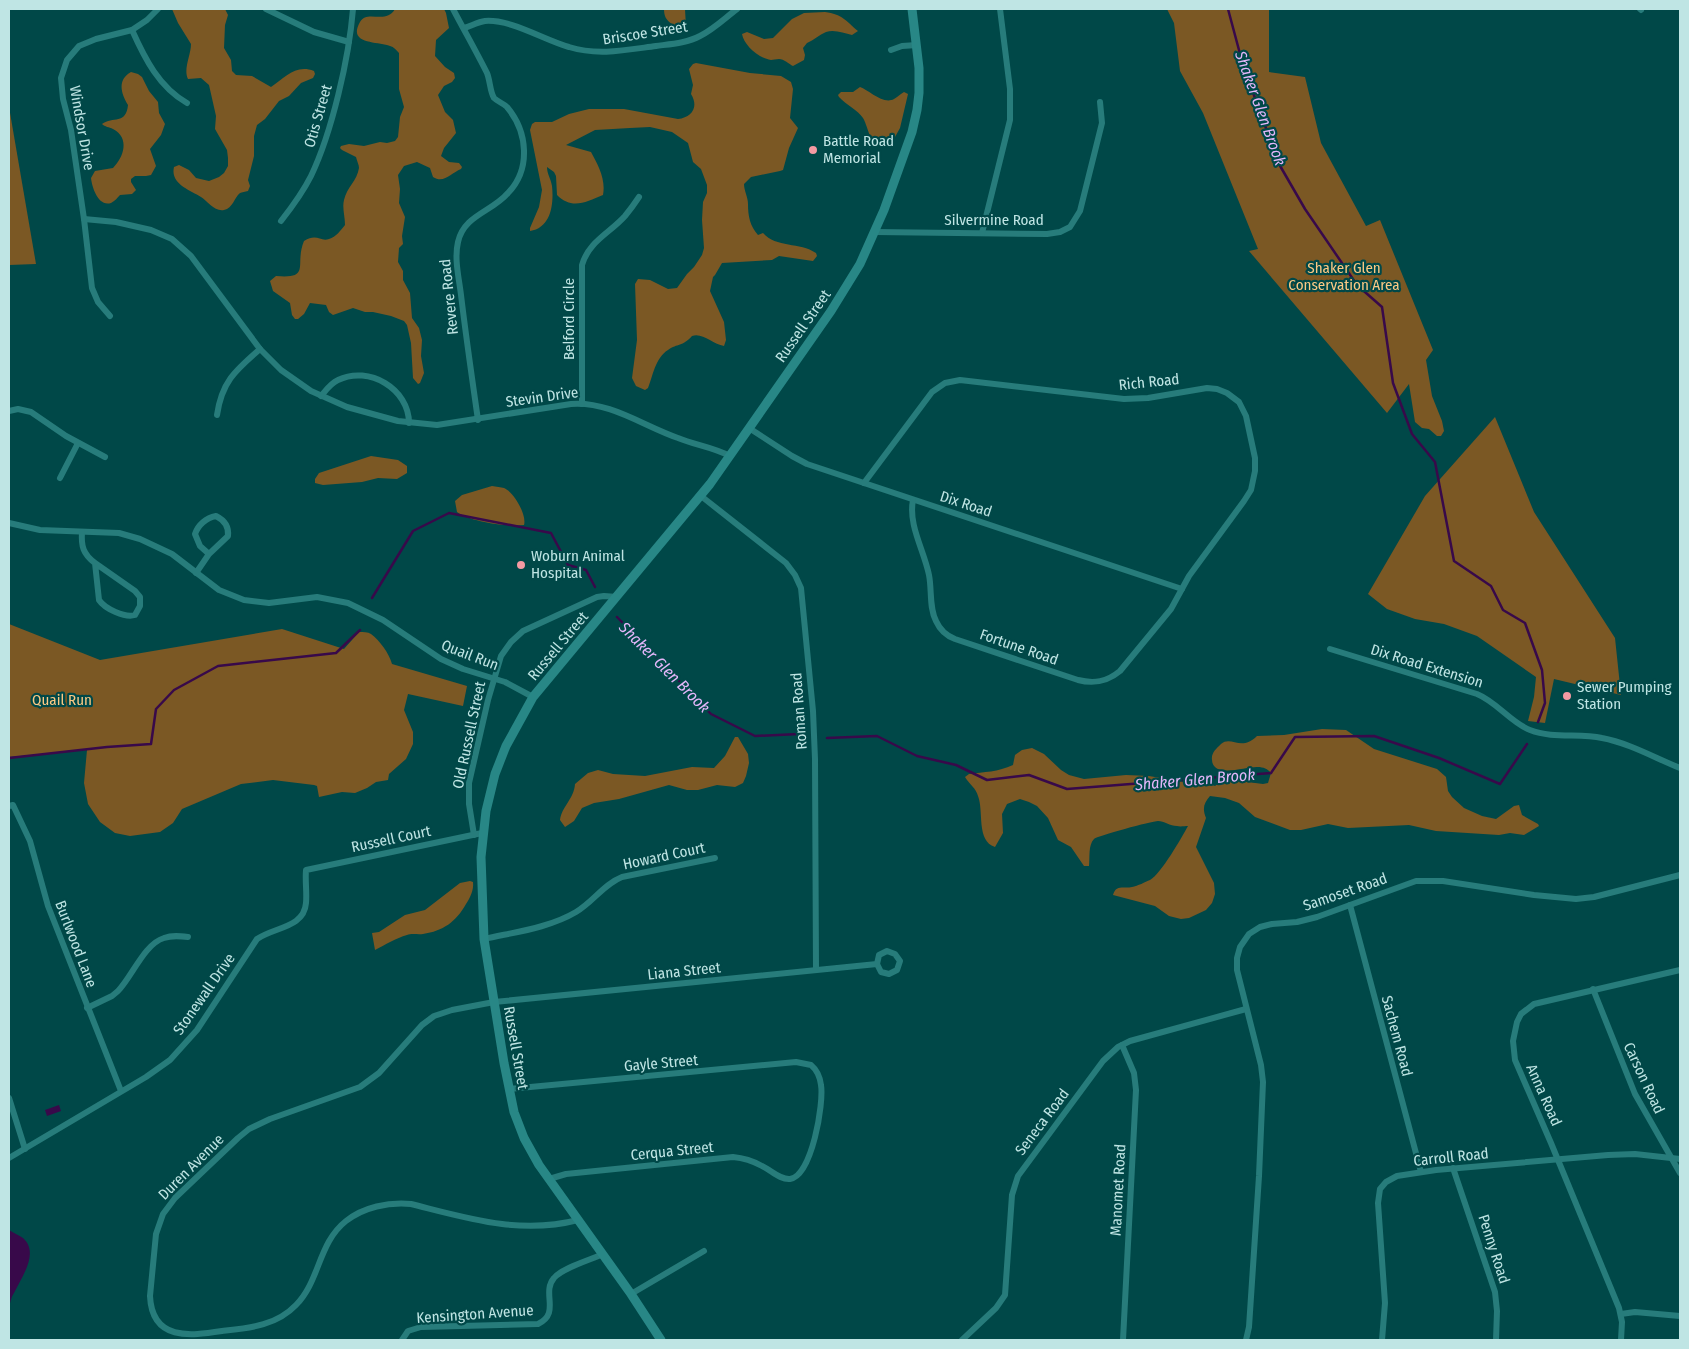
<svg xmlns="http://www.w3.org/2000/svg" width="1689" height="1349" font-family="'Fira Sans Condensed',sans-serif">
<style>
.green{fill:#7b5824}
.water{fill:#38094a}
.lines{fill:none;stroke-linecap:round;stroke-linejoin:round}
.stream{stroke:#38094a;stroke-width:2.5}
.street{stroke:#277c7b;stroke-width:6}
.secondary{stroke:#288786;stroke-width:9}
.poi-dot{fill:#f49aa3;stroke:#004848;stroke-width:2}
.labels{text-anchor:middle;stroke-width:4.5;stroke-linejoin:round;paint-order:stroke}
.street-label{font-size:15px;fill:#bfe5e4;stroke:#004848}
.poi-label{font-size:15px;fill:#bfe5e4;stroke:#004848;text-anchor:start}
.park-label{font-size:15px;fill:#fcc984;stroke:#004848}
.water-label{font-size:16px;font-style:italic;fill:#e3b6fa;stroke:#004848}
</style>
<rect width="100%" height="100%" fill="#004848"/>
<g class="green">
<path d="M172,9H225L228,15L225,25L224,48L231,60L232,71L236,75L252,76L271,87C285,78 295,64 314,71L315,74L313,78L301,83L289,96L279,101L265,119L257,125L254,136V156L248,180L250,186L248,191C245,192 242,192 240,193C234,198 233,208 224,210C215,212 207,201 201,197C190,190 170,184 174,167L179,165L189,170L196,178L209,181L219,177L224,173L228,166V158L227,150L215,129L216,116L209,85L201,78L188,79C183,69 191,55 191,44L178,23Z"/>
<path d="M395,9H444L446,13L449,28L436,40L435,56L445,67L454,73L455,78L452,82L444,86L438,95L445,112L453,120L456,133L444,148L441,156L449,162L459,163L462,167L461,169C451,173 444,184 433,177L430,168L417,162L404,166L398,175L400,189L399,203L405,217L402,236L403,244L399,248L398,262L403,271V280L410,293L412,318L419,328L422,340L421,356L424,373L420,383L418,384L413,378L411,343L407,325L404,321L391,316L373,312H365L353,308L333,315L329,312L326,305L310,303L304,314L298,319H295L292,315L290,303L273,291L270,281L276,276C312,279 294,265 304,241C317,233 320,242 329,239C336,237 341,230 345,225C345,216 342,208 344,200C347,187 357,181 359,168C359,165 357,161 356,157L342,150L340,148L341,146L349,144L364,146L380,142L387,143L395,141L398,137L400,117L404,107L399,89V53C396,50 394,47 390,46C378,41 347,45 360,22C367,9 386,25 395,9Z"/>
<path d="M664,9H685L686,27L672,30V24C666,20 664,16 664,9Z"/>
<polygon points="1167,9 1269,9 1269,72 1305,77 1321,143 1366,226 1380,220 1433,350 1426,360 1432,396 1442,421 1444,431 1441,436 1437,436 1429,429 1422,428 1415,422 1409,384 1387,413 1249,251 1258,249 1203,113 1180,71 1174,23"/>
<path d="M825,12C842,14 846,21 858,31L852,35C844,33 834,29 826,32C819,35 814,40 807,43L803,48L805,55L804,60L793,66C789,64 784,59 779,59C776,59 773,60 771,60C758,58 744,45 742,34L747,32L764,39L773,38L792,19L804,13Z"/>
<path d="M696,63L750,73L781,76L791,82L793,89L790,118L798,128L789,148L783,170L780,171L751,177L744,184C744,191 748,197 748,204C748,216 750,226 758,235L763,233C776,248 800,242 816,253L817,256L813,261L779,256L772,260L722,263L715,275L713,277L710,291L724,322L726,340L724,346C713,344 702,332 692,336C682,347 678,343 668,350C655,358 653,376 648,388L645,390L636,386L632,378L637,340L635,284L638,279L650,280L668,289L677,288L687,274L694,267L702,255L704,248L702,220L703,202L707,193V185L701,169L693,162L688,143L672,132L650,127L630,128L595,130L566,145L591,152C598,165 606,179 603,195C586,202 572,210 557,195L556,176L554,172L547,167C547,174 551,179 552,186C554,204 551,228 530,231V228L539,207L542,190L530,130L532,124L535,122H552L569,114L589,109H624L678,119C692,117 699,107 691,94L693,85L689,69L693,64Z"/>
<path d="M131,72L138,74L142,77L149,91L158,102L159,113L165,124L161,135L150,149L156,166L151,175L146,176H135L131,179V182L136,190L132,194L120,195C117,198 115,201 111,203C98,207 92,187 91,178L95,171L113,168C124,157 130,138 113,129C109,127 105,127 102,124C113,116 126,125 128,105C121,93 117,80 131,72Z"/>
<path d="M860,87C869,90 883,105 894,99C898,97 900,94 904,92L908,94L900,128L890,146C869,151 870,130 863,118C858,110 846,105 839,97L838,95L841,92H853Z"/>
<polygon points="9,107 36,264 9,265"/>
<polygon points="1495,417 1534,512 1615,638 1621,695 1554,679 1545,723 1528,721 1534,697 1536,677 1477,636 1444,624 1415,619 1387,609 1368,594 1425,496"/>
<polygon points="371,456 398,460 407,466 407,473 397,479 378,478 362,482 323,485 315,483 315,479 319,473"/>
<path d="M492,486C496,487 501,487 504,488C514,492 527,515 524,525C507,527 471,522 457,512L455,501L462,495Z"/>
<path d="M9,624L100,660L282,629L344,649L359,632C363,632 368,632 371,634C380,641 389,653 392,664L467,686L463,706L408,694L404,710L413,732V744L406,759L389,774L388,780L376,782L367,788L355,793L342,792L319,797L317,786L314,785L273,780L241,784L182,809L173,823L160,832L130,836L115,833L100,822L88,804L84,783L87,750L9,757Z"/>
<path d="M1322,729L1346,730L1374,749L1437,769L1446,777L1448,791L1452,797L1464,808L1482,816L1496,819L1514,806L1519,805L1522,815L1538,824L1539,826L1524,835L1510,833L1499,835L1436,831L1409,825L1348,828L1328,824L1301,830H1290L1255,817L1239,803L1225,798L1210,796C1204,803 1202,808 1206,818L1196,847L1214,883L1215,894L1212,903L1206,910L1189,918L1181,919L1169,916L1155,906L1113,895C1116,884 1124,889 1132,887C1138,886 1145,882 1150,880C1161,874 1182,837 1188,826C1185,826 1180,827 1177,826C1170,826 1164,821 1158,821C1152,821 1097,836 1094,839C1088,845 1090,858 1089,866H1084L1071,847L1058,840L1048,818L1037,806L1029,802L1020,799L1007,804L1002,814L1003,833L995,847C976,841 984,811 978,796C976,788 969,784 965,777L969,774C984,772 998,772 1013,765L1015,755L1022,750L1032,748L1044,754L1061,770L1069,775L1084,779L1126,775L1149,776L1184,782L1202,781L1215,786L1224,779L1263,784L1268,783L1271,773C1268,769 1263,767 1258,767C1247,766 1213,779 1212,760C1211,753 1216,749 1221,744C1231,735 1241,752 1257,736L1284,735Z"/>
<path d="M735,737H738L748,754L749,763L746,776L743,783L735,787L717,785L698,790H687L669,785L619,799L594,803L582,808L574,821L565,827L560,820C562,806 574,799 575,784L588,773L598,770L613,774L645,776L692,767L714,768L725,756Z"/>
<path d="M470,881L473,882C474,890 470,898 466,904C456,922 443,931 423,934C418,935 412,933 407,935C396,938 385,945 375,950L372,933L379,932L405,915L425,910L460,883Z"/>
</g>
<g class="water">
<polygon points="59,1105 61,1111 47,1116 45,1110"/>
<path d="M9,1230C13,1233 19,1235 23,1238C40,1253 21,1278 14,1293C11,1297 10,1303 9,1308Z"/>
</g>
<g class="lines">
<g class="stream">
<polyline points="1228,9 1243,65 1279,164 1305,209 1357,285 1382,307 1393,383 1412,434 1435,462 1454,561 1491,586 1503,610 1525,623 1542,670 1545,703 1538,722"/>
<polyline points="372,598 413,531 449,513 551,533 568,565 586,570 595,587"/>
<polyline points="617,617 711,714 755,736 799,734"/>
<polyline points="827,738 877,736 917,756 956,765 987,780 1029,775 1067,789 1271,773 1295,737 1374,736 1439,758 1500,784 1527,744"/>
<polyline points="9,758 107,747 151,744 156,709 174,690 218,666 336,653 360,630"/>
</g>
<g class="street">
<polyline points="266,9 314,32 349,42"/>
<path d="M453,9C464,30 476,51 487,73C490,80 490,92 494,98C498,102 503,103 507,107C528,132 531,169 508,193C492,212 464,215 458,242C454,259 459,278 461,295C466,337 472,378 478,420"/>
<polyline points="1640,9 1641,10"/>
<path d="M464,28C471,26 478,22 485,21C511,19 544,40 569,47C598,56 626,50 656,46C671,44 687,43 700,36C714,29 725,18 737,9"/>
<path d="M132,30C145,59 159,87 187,103"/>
<polyline points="891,50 902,46 917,45"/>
<path d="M84,219L116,222L151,230L172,239L191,256L260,349L281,370L311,391L347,407L398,421L437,425L571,404C610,401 643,426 678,438C695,445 713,447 730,456"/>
<path d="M281,221C292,207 303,192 311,176C332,132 349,58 353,9"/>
<polyline points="875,232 1047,234 1060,232 1070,227 1080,211 1102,123 1100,102"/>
<polyline points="982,233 1010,120 1010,89 1000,9"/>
<polyline points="110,316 98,302 92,288 84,219 71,130 63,99 61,78 67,60 79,46 96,39 132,30 147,20 158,9"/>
<path d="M321,396C326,390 331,383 338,380C369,365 409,389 409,423"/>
<path d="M582,404V265C589,241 610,233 625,216C630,210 635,203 639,197"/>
<polyline points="9,411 18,409 31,412 66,436 105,457"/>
<path d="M217,415C222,381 236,370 260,349"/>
<polyline points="749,428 792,456 807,464 1182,589"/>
<polyline points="60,478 78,443"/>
<path d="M864,483L932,392L945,383L960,380L1124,399L1148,398L1207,388L1217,389L1227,393L1239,402L1246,416L1255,458V471L1251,490L1244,501L1189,576L1171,609L1120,671C1107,682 1094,684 1078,680L955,639C947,636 940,630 936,621C929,608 932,590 929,575C924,550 908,525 913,500"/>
<polyline points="701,496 786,563 795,575 801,588 813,711 815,759 816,969"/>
<polyline points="9,523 40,530 119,533 140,539 172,554 219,590 244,600 269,603 317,597 348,603 383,620 441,659 463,669 505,682 533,697"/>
<path d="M82,532C81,546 83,554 95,563L99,600C105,609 125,618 135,615L140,606V597L135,591L95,563"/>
<path d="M196,573L209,554L228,536C229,527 224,520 216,516C206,518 198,525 195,534L200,546L209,554"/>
<path d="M1330,649L1477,694C1497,702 1511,723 1530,730C1553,739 1579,733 1602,738C1629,743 1655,758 1680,768"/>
<polyline points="9,806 13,805 30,841 48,906 121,1091"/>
<polyline points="474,835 469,804 469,783 488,700 501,656 511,642 523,631 597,597 604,596 617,597"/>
<polyline points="1350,905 1421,1172"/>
<path d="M484,939C515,932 549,928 576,912C593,902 604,884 622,877L715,858"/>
<polyline points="1593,989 1635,1094 1680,1173"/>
<path d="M87,1008L112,996L118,991C132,977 144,944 164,938C172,935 180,936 188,937"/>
<polyline points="1122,1045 1134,1073 1136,1090 1123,1340"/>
<path d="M509,1089L796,1062L811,1065C817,1070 820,1077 821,1085C824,1103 812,1176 790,1179C780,1180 771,1170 762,1166C753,1161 744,1158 733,1157L566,1174L549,1179"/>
<polyline points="9,1098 25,1149"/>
<path d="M9,1158L146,1077L170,1060L197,1030L257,939C274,927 304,928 306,903C307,892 305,881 306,870L482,833"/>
<polyline points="1453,1168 1495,1292 1497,1311 1496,1340"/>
<path d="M578,1220C520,1235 467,1218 411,1204C388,1202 364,1207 346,1221C318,1243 320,1281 296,1305C276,1326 249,1328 222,1331C190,1336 152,1341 150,1296L156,1234L163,1214L175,1198L238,1138L249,1129L270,1119L360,1087L379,1073L422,1025L434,1016L452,1010L494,1002L877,964L881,972L889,974L897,970L900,961L895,954L887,951L879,955L877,964"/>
<polyline points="631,1294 704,1251"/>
<polyline points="1621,1314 1635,1312 1680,1316"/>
<path d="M402,1340L408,1331L421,1327L538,1324C561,1313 541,1293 554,1278C562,1268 590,1260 603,1254"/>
<polyline points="962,1340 996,1308 1005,1295 1012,1195 1018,1176 1103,1061 1118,1047 1130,1041 1246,1009"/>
<polyline points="1246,1340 1249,1327 1259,1176 1263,1082 1261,1065 1237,970 1237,958 1240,947 1249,934 1260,927 1272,924 1297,922 1317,917 1416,881 1443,881 1534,895 1576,899 1594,897 1680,875"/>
<polyline points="1382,1340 1385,1303 1378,1203 1380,1189 1386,1182 1397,1176 1436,1170 1608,1155 1635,1154 1680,1159"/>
<polyline points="1621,1340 1622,1322 1619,1308 1551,1143 1515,1060 1513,1041 1517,1022 1521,1014 1534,1004 1680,970"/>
</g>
<polyline class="secondary" points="661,1340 631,1294 539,1165 524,1138 514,1112 504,1063 484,939 481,857 486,811 495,774 506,746 533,697 710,484 831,311 860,264 884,210 912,132 917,110 919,93 919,68 912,9"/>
</g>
<g class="poi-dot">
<circle cx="813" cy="150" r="5"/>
<circle cx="521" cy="565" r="5"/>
<circle cx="1567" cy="696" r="5"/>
</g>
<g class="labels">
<g class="street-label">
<text transform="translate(645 33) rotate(-9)" y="5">Briscoe Street</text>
<text transform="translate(318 116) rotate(-74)" y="5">Otis Street</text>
<text transform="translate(82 128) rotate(80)" y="5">Windsor Drive</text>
<text x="994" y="225">Silvermine Road</text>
<text transform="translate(449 297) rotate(-96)" y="5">Revere Road</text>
<text transform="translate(569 319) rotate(-90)" y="5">Belford Circle</text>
<text transform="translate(803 326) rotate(-55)" y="5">Russell Street</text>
<text transform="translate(1149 382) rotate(-6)" y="5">Rich Road</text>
<text transform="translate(542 397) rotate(-8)" y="5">Stevin Drive</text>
<text transform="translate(966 504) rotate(18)" y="5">Dix Road</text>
<text transform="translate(558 646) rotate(-50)" y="5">Russell Street</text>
<text transform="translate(1019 647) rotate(19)" y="5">Fortune Road</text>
<text transform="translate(470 655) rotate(21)" y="5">Quail Run</text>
<text transform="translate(1427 666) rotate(17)" y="5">Dix Road Extension</text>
<text transform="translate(799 711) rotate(-94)" y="5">Roman Road</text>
<text transform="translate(469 735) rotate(-78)" y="5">Old Russell Street</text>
<text transform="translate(391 839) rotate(-12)" y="5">Russell Court</text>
<text transform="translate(664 856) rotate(-12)" y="5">Howard Court</text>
<text transform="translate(1345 892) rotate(-19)" y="5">Samoset Road</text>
<text transform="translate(76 944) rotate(69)" y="5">Burlwood Lane</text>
<text transform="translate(684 971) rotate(-6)" y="5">Liana Street</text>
<text transform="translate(204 994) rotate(-55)" y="5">Stonewall Drive</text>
<text transform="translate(1397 1036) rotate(75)" y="5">Sachem Road</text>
<text transform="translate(516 1048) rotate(80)" y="5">Russell Street</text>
<text transform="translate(661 1063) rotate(-5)" y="5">Gayle Street</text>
<text transform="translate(1644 1078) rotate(65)" y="5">Carson Road</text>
<text transform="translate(1544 1095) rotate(66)" y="5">Anna Road</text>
<text transform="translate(1042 1122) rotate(-53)" y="5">Seneca Road</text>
<text transform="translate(672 1151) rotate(-6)" y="5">Cerqua Street</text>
<text transform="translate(1451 1157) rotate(-6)" y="5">Carroll Road</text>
<text transform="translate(191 1167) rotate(-45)" y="5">Duren Avenue</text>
<text transform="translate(1118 1190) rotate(-87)" y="5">Manomet Road</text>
<text transform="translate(1494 1249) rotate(72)" y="5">Penny Road</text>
<text transform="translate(475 1314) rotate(-4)" y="5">Kensington Avenue</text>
</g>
<g class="poi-label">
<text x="823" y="146">Battle Road<tspan x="823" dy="17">Memorial</tspan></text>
<text x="531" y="561">Woburn Animal<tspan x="531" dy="17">Hospital</tspan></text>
<text x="1577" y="692">Sewer Pumping<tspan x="1577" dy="17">Station</tspan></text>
</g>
<g class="park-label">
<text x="1344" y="273">Shaker Glen<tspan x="1344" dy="17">Conservation Area</tspan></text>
<text x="62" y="705">Quail Run</text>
</g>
<g class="water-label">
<text transform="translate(1261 108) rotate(70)" y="6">Shaker Glen Brook</text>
<text transform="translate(665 667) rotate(45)" y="6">Shaker Glen Brook</text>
<text transform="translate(1195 779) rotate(-5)" y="6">Shaker Glen Brook</text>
</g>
</g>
<rect width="1689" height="1349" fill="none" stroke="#bfe5e4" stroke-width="20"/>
</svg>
